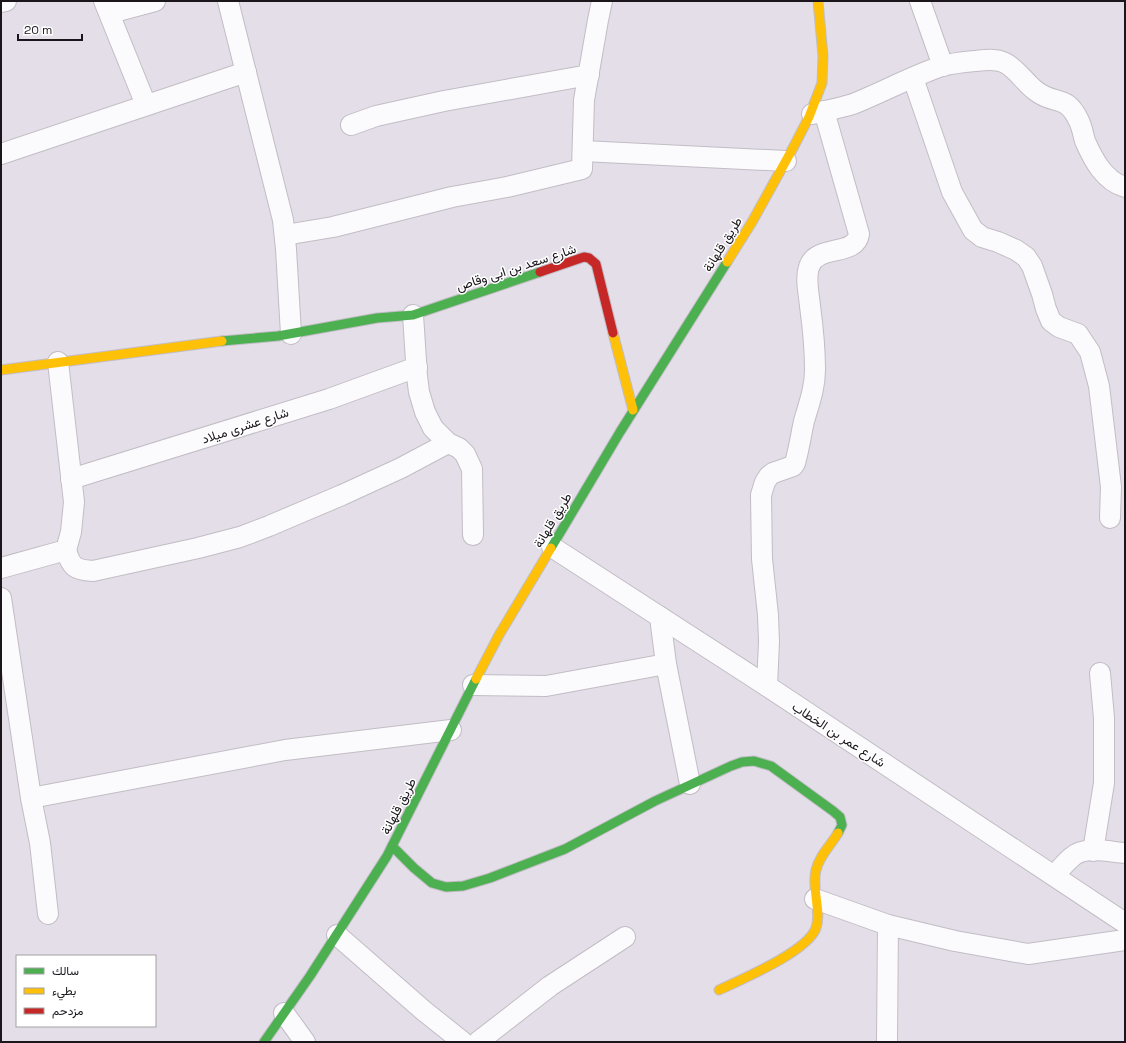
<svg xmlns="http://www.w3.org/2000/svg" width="1126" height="1043" font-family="'Space Grotesk',Vazirmatn,sans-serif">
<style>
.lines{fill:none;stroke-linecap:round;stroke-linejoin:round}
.street-casing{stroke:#c2bdc5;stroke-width:22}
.fast-casing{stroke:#c2bdc5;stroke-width:11}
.slow-casing{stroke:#c2bdc5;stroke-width:11}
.jam-casing{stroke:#c2bdc5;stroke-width:11}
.street{stroke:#fbfafc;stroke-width:20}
.fast{stroke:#4caf50;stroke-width:9}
.slow{stroke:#ffc107;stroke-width:9}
.jam{stroke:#c62828;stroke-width:9}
.labels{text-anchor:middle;stroke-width:3;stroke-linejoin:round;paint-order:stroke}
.street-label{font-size:13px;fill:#1a161c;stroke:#fff}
</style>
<rect width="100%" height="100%" fill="#e4dee9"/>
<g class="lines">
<defs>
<g id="street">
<polyline points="104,1 146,105"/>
<polyline points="228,1 283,220 286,249 291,334"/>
<polyline points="920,1 943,66"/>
<polyline points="1,2 6,1"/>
<polyline points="110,13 155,1"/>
<polyline points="913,78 952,192 973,230 982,237 998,242 1016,250 1026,257 1032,266 1042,294 1046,309 1051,321 1059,327 1078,334 1090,352 1099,386 1111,487 1110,518"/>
<path d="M812,114C825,111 840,108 853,104C883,92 912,76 942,66C953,63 964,62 975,61C984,60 996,58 1005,63C1015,67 1027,85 1036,91C1055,106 1066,93 1079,121C1082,127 1083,134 1085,141C1093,159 1104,181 1125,187"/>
<polyline points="351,125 376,116 444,101 589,75"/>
<polyline points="583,151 786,161"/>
<polyline points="1,154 246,72"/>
<polyline points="285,235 333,227 452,197 507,187 582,169 584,100 598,20 602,1"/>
<polyline points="413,315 417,376 419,392 425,412 433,428 448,443 459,448 465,454 472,469 473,535"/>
<polyline points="71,479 329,399 417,367"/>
<polyline points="552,547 767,686 1125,923"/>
<path d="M66,550C71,567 75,570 93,571L198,548L240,537L269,526L342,495L401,468L448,443"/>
<polyline points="1,568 66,550 71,532 74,502 58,362"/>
<polyline points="1,598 31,798 40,843 48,914"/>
<polyline points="660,617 666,664 690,784"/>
<polyline points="473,685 546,686 666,664"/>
<path d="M767,686L769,642L768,615L762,559L761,495L765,482L769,476L773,473L793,466L795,463C799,449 801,435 804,421C809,404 815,388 815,370C815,349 813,328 810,306C809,294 805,279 809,267C816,244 856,257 859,234L824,111"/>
<polyline points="31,798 285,750 451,730"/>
<polyline points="1093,851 1104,783 1104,718 1100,673"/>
<path d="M1055,875C1060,869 1066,862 1072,857C1085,845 1110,852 1125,853"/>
<polyline points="815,899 888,925 955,941 1028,954 1125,940"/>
<polyline points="337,935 424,1011 463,1042"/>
<polyline points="284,1013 305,1042"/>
<polyline points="478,1042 550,986 625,937"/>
<polyline points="887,1042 888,925"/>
</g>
<g id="fast">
<polyline points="222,341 278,336 377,318 413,315 540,272"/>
<polyline points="551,548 620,432 727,262"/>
<polyline points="392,846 414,868 432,883 446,887 463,886 490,878 565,849 655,801 731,766 742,762 754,761 771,766 833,811 840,817 842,825 838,833"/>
<polyline points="264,1042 310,976 387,856 476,679"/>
</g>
<g id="slow">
<polyline points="727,262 752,222 793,148 809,117 822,83 823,56 818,1"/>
<polyline points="613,333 633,410"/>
<polyline points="1,370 222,341"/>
<polyline points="476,679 499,635 551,548"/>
<path d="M719,990C742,979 807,952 816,928C822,910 811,889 816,870C819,856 831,845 838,833"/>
</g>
<polyline id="jam" points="540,272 584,257 589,258 596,264 613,333"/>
</defs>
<use href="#street" class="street-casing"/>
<use href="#fast" class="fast-casing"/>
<use href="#slow" class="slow-casing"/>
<use href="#jam" class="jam-casing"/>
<use href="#street" class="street"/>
<use href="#fast" class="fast"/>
<use href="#slow" class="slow"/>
<use href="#jam" class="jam"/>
</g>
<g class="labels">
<g class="street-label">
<text transform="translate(722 244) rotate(-58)" y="5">طريق قلهانة</text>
<text transform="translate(516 267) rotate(-18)" y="5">شارع سعد بن ابى وقاص</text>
<text transform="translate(245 425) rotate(-18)" y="5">شارع عشرى ميلاد</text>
<text transform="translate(552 520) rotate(-59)" y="5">طريق قلهانة</text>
<text transform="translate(839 734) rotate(33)" y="5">شارع عمر بن الخطاب</text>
<text transform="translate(398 806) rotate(-63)" y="5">طريق قلهانة</text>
</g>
</g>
<rect width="1126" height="1043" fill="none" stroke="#1a161c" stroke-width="4"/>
<rect x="16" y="955" width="140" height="72" fill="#ffffff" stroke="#a3a2a4"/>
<rect x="24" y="968" width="20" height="6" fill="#4caf50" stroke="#a3a2a4"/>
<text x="52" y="975" font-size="12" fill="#1a161c">سالك</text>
<rect x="24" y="988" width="20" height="6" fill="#ffc107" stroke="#a3a2a4"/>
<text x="52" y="995" font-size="12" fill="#1a161c">بطيء</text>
<rect x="24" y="1008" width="20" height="6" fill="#c62828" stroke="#a3a2a4"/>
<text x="52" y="1015" font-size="12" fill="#1a161c">مزدحم</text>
<path d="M18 34v6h64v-6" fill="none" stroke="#1a161c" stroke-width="2"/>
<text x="24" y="34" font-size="12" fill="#1a161c" stroke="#ffffff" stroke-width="3" paint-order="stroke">20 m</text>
</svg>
